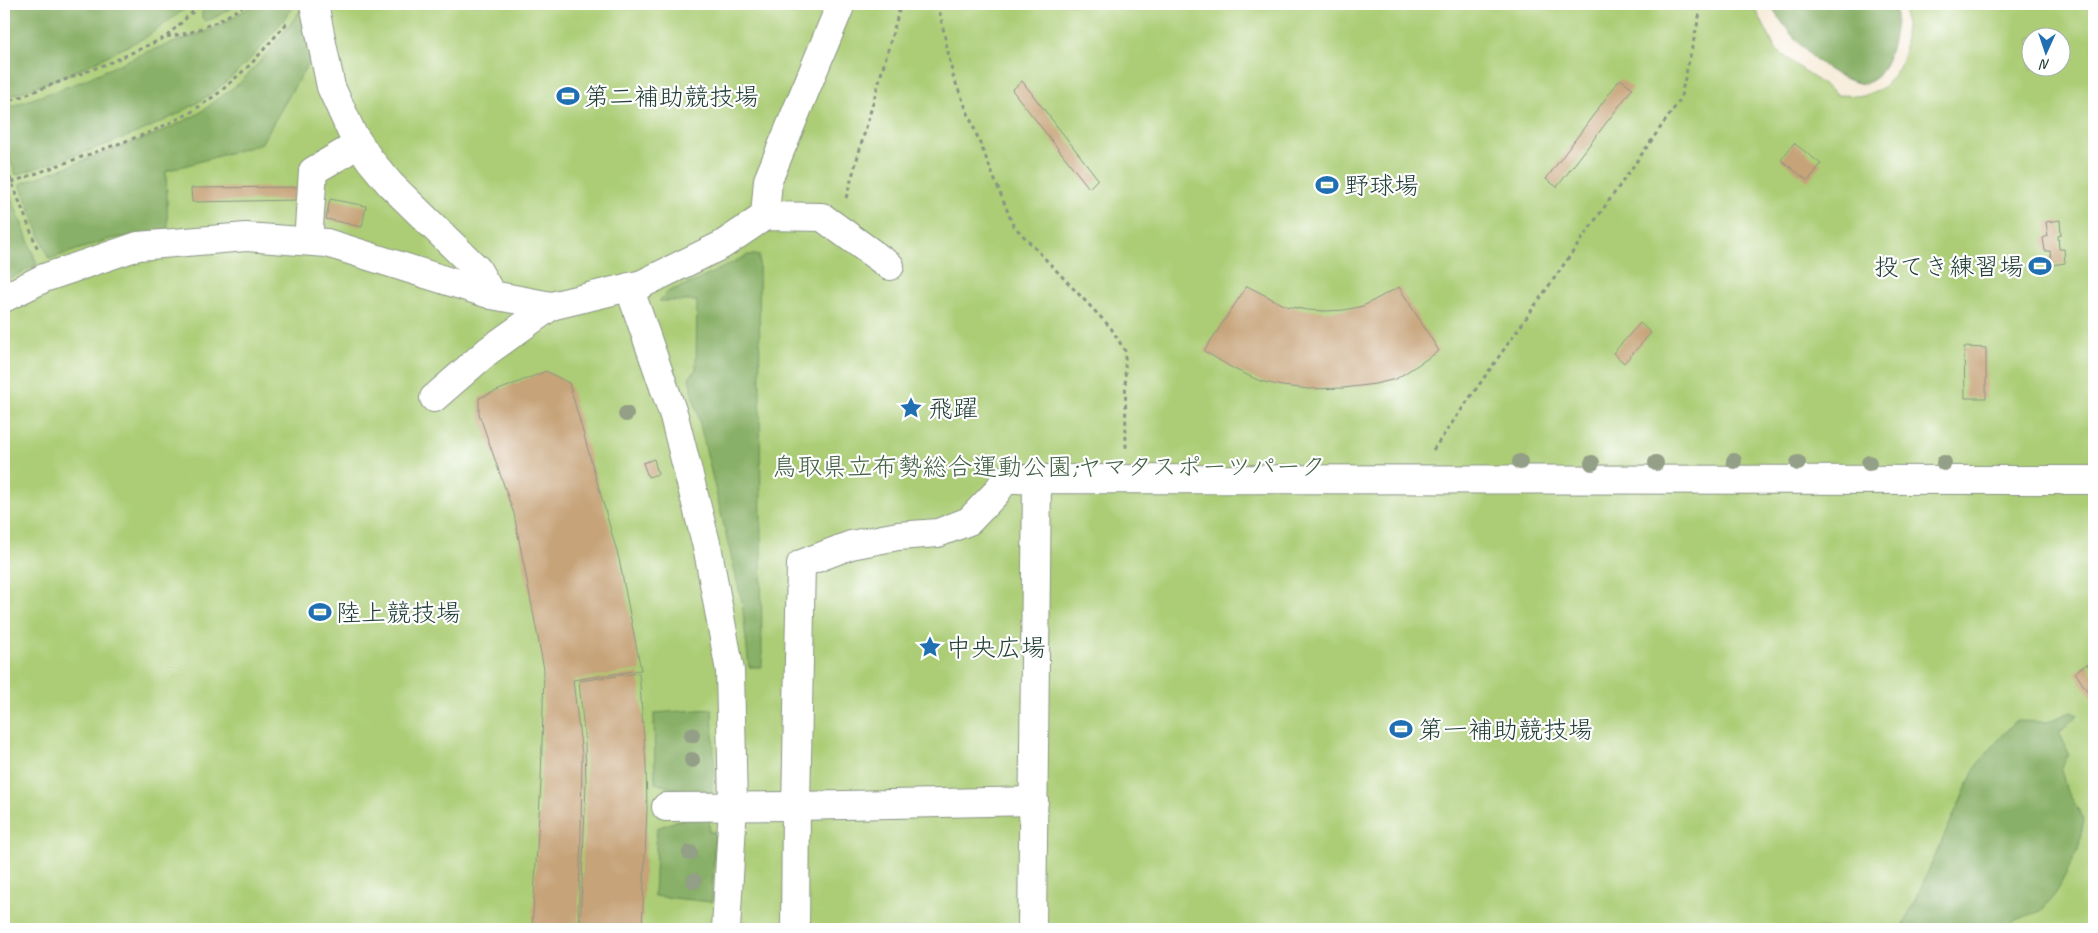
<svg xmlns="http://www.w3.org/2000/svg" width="2098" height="933" font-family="Caveat,'Klee One',sans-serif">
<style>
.green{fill:#accd76;stroke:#668555;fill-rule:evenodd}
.forest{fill:#89b067;stroke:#54764e}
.building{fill:#c6a378}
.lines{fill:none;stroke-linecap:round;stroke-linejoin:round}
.street-casing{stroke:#8a9485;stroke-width:30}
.path{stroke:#8a9485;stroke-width:3;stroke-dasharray:4 4;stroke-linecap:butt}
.street{stroke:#fff;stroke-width:28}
.tree{fill:#939f86}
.labels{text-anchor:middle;stroke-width:4.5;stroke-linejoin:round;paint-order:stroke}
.poi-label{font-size:25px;fill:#1f3d34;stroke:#fff;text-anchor:start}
.park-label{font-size:25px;fill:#426144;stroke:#fff}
</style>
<rect width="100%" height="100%" fill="#fff"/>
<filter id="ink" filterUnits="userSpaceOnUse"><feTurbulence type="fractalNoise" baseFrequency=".02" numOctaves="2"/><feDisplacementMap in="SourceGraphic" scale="10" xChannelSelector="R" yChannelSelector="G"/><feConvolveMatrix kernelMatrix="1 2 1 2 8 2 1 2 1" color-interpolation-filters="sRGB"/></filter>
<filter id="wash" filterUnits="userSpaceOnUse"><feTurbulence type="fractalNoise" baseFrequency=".0096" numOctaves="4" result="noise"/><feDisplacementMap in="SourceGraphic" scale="20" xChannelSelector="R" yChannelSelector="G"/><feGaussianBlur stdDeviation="1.12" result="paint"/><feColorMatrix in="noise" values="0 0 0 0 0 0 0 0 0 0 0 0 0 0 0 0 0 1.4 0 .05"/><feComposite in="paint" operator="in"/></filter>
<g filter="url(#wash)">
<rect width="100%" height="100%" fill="#f6ead6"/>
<path class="green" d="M4,4H1753L1776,50L1837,95L1864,96L1884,87L1899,68L1905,51V4H2094V929H4ZM2030,38H2060V68H2030Z"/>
<g class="forest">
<polygon points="16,4 192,4 146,37 70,74 4,98 4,8"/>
<polygon points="210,4 238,4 214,18 205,21 202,18 202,11"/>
<path d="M255,4H295C271,38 244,70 209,95C155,133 78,153 16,175L4,144V109L80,82L146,52L214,29Z"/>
<polygon points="305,4 315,42 309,62 261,144 166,171 168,231 110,239 49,259 20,184 159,133 198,114 241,82 274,46"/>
<path d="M1770,4H1896C1897,27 1893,55 1878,75C1876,78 1870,81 1865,84C1826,80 1789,36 1770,4Z"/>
<polygon points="8,188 37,264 4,282 4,190"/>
<polygon points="748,255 759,255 762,667 749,667 742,602 689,378 696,369 697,301 659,301 669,291 694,282"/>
<polygon points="712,709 715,777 712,780 712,793 685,792 655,783 654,713"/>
<polygon points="2071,712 2078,715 2059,732 2069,754 2061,769 2066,789 2084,819 2078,850 2056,893 2041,911 2012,921 2010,929 1902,929 1976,766 2015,721 2047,722"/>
<polygon points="710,816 709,832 715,832 712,902 654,896 657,828 685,818"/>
</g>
<g id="blocks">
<g class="building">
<polygon points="1620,79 1633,88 1557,187 1546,179"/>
<polygon points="1022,81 1098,179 1089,188 1012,90"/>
<polygon points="1794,143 1821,164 1808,181 1781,160"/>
<polygon points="299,187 299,200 192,202 191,188"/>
<polygon points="330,199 366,206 362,227 326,219"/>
<polygon points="2060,220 2061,235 2058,236 2059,249 2064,249 2065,263 2052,265 2050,251 2045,251 2043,238 2048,236 2046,222"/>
<polygon points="1247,286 1286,306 1307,310 1325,311 1344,310 1363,306 1399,287 1439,351 1396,379 1375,384 1344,388 1309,389 1282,386 1260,381 1234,369 1204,351"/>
<polygon points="1640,323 1651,333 1624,363 1613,353"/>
<polygon points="1964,347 1986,348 1986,398 1965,398"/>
<polygon points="546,371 569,383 619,559 641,670 573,680 582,755 581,835 578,929 532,929 541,782 544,669 514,514 479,414 479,398"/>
<polygon points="654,459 658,474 648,477 643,463"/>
<polygon points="2087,664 2094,676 2094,702 2075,672"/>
<polygon points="639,673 646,764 647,809 642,929 580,929 586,784 585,744 579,681"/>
</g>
</g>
</g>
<g filter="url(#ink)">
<use href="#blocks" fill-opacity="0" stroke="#8a9485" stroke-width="1"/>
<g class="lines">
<defs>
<g id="street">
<polyline points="314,4 331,87 352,133 370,160 390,184 477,269 492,295"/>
<polyline points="765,216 768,180 841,4"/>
<polyline points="308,241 313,171 359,144"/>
<polyline points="629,287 674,416 708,551 730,671 733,806 726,929"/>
<polyline points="4,298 44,278 138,246 246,237 327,243 492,295 551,306 642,284 722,245 765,216 822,217 890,266"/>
<polyline points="434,398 488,351 551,306"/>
<polyline points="666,807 796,806 1034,801"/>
<polyline points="795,929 796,806 801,564 851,545 898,536 938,533 969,521 995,494 1006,479 2094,480"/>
<polyline points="1032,929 1037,479"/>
</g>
</defs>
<use href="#street" class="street-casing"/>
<g class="path">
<polyline points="938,4 953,76 1013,225 1111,328 1125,351 1126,449"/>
<polyline points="167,36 201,4"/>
<polyline points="4,103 114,61 166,37 189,33 219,21 247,4"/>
<polyline points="4,162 38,250"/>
<polyline points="4,185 151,132 190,113 220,92 252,63 287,23"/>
<polyline points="846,198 901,4"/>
<polyline points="1433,450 1680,100 1702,4"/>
</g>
<use href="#street" class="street"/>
</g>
<g class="tree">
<circle cx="626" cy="414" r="8"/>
<circle cx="1734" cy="461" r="8"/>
<circle cx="1520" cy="462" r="8"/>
<circle cx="1592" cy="463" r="8"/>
<circle cx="1656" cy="463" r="8"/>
<circle cx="1798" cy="463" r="8"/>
<circle cx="1869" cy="463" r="8"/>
<circle cx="1944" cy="463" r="8"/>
<circle cx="692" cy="735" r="8"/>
<circle cx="692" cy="760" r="8"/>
<circle cx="690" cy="853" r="8"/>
<circle cx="694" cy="881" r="8"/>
</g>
</g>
<defs>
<symbol id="stadium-bare" viewBox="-9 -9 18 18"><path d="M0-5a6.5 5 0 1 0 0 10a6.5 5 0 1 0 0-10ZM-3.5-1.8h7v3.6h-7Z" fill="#1f6fb2" stroke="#fff" stroke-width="2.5" paint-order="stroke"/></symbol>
<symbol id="sight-bare" viewBox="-9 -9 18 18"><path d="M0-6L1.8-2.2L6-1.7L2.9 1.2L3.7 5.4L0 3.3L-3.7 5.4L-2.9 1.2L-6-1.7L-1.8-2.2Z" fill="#1f6fb2" stroke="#fff" stroke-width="2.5" paint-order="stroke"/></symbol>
</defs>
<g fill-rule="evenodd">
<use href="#stadium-bare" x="552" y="80" width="32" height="32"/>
<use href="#stadium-bare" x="1311" y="169" width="32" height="32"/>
<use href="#stadium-bare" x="2024" y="250" width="32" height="32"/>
<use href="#sight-bare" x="895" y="392" width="32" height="32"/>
<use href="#stadium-bare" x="304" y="596" width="32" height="32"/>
<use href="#sight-bare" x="914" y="631" width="32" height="32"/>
<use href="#stadium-bare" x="1385" y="713" width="32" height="32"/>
</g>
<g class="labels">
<g class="poi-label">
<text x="584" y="105">第二補助競技場</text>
<text x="1344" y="194">野球場</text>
<text x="2024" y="275" text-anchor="end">投てき練習場</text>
<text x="928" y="417">飛躍</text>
<text x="336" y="621">陸上競技場</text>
<text x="946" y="656">中央広場</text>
<text x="1418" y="738">第一補助競技場</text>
</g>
<g class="park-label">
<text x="1049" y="475">鳥取県立布勢総合運動公園;ヤマタスポーツパーク</text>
</g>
</g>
<rect width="2098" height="933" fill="none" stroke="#fff" stroke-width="20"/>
<g transform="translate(2046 52) rotate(183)"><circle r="24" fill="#ffffff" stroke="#a5b1ae"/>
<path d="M0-4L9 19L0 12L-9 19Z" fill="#1f6fb2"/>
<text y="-8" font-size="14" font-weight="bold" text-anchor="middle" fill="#1f3d34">N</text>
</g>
</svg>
